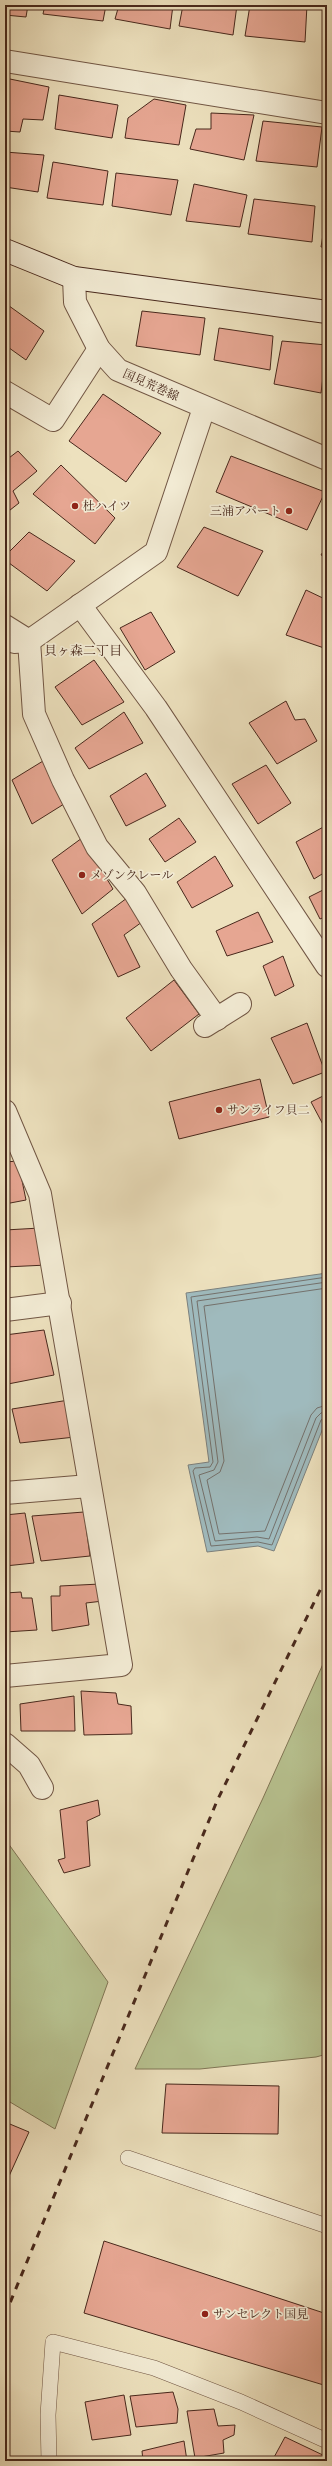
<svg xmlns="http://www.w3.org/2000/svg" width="332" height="2466" font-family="'Gentium Book Plus','Noto Serif JP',serif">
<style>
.green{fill:#b8c391;stroke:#807656}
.water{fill:#9fbabd;stroke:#7c807d}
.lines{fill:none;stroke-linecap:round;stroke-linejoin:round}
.shore{stroke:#74716c;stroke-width:1}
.building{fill:#e6a692;stroke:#48281c}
.lane-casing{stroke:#715644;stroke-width:16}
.street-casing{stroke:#715644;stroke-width:24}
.secondary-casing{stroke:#48281c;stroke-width:24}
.lane{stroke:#f3ecd5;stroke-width:15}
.street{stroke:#f3ecd5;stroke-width:22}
.secondary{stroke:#f3ecd5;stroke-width:22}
.rail{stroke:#48281c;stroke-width:3;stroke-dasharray:7 7;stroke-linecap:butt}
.poi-dot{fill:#8f2418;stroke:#f3ecd5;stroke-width:1.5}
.labels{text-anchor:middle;stroke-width:3.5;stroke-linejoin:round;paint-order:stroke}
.street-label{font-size:12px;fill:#48281c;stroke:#f3ecd5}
.poi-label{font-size:12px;fill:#48281c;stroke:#f3ecd5;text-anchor:start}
.neighbourhood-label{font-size:13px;fill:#48281c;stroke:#f3ecd5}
</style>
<rect width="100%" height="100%" fill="#ede1be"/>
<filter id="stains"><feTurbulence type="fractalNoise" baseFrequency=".005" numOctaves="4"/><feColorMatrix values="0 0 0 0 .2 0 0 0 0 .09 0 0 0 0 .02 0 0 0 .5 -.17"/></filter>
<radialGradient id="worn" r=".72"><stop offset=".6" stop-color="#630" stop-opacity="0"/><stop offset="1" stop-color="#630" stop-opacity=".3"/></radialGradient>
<g class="green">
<polygon points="327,1655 327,2054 316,2057 200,2069 135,2069 263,1798"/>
<polygon points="5,1839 108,1982 55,2129 5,2099"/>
</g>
<polygon class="water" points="327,1273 327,1418 274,1551 258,1546 207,1552 188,1465 209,1462 186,1293"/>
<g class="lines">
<g class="shore">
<polyline points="327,1277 191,1297 213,1462 210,1467 195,1468 193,1471 211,1546 258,1542 272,1545 321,1420 327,1416"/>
<polyline points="327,1282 197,1301 218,1462 214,1470 199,1475 215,1541 257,1537 269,1539 316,1418 321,1413 327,1411"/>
<polyline points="327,1288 204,1306 224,1461 220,1472 207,1480 219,1534 265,1531 311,1415 317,1408 327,1405"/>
</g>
</g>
<g class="building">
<polygon points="5,5 28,5 26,17 5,15"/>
<polygon points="45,5 106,5 103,21 43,14"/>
<polygon points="119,5 173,5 170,29 115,19"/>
<polygon points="183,5 237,5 233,35 179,26"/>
<polygon points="250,5 307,5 305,42 245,36"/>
<polygon points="5,78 49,87 43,120 23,119 20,132 5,131"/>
<polygon points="59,95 118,105 112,138 55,129"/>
<polygon points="154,99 186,105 179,145 125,138 128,118"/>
<polygon points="211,113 254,115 244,160 190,149 196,129 211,129"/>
<polygon points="263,121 322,127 317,167 256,161"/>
<polygon points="5,152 44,155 38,192 5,187"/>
<polygon points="53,162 108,171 103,205 47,198"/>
<polygon points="116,173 178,180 171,215 112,206"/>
<polygon points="194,184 247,195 240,227 186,221"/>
<polygon points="254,199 315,206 312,242 248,234"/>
<polygon points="327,211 327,247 321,247"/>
<polygon points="5,303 44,331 26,360 5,345"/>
<polygon points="142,311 205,318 200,355 136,346"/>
<polygon points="219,328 273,336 270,370 214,360"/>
<polygon points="282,341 327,345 321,393 274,384"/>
<polygon points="103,394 161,433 126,482 69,441"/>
<polygon points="18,451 37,471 13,491 19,503 5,514 5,461"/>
<polygon points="231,456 325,492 307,530 216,492"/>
<polygon points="61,465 115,518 95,544 33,494"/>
<polygon points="204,527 263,551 238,596 177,567"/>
<polygon points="29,532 75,561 47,591 5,560 5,556"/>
<polygon points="327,545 327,558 321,555"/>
<polygon points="306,590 327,600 327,649 286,635"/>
<polygon points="151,612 175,652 145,670 120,628"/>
<polygon points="94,660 124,702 82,725 55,687"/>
<polygon points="286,701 295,720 305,719 317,741 277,764 249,723"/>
<polygon points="124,712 143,743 89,769 75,748"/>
<polygon points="43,761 64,804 32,824 12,780"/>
<polygon points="266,765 291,803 258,824 232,784"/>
<polygon points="146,773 166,806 126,826 110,796"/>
<polygon points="179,818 196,842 165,862 149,839"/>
<polygon points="327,825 327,871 314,879 296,842"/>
<polygon points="82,838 113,889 82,914 52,860"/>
<polygon points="215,856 233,886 192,908 177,882"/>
<polygon points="327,888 327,916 320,919 309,897"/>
<polygon points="127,898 142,922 124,935 140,967 118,977 92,924"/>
<polygon points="258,912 273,942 227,956 216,931"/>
<polygon points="283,956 294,986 275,996 263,966"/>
<polygon points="174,980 199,1014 151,1051 126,1018"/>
<polygon points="307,1023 325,1072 293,1084 271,1038"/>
<polygon points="260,1079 269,1117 179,1139 169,1102"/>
<polygon points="327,1094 327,1132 311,1102"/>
<polygon points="18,1161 26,1200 5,1204 5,1162"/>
<polygon points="40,1228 47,1265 5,1267 5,1230"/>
<polygon points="44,1330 54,1375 8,1384 5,1370 5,1335"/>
<polygon points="69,1400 75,1437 20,1443 12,1409"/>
<polygon points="84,1512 90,1556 41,1561 32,1516"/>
<polygon points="25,1513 34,1563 5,1566 5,1515"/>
<polygon points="100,1584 103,1601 86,1603 89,1625 52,1631 51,1596 60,1596 60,1586"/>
<polygon points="21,1592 22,1598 32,1598 37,1630 5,1632 5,1593"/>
<polygon points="81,1691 116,1693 118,1704 131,1706 132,1734 84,1735"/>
<polygon points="74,1696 75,1731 21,1731 20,1704"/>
<polygon points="98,1800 100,1815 87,1821 90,1866 64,1873 58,1860 65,1858 60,1810"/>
<polygon points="166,2084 279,2086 278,2134 162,2133"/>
<polygon points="5,2122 29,2132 5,2185"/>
<polygon points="104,2241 327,2314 327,2386 84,2313"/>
<polygon points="173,2392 178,2409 177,2423 136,2427 130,2396"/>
<polygon points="124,2395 131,2435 92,2440 85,2402"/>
<polygon points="214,2409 218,2426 235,2425 234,2435 223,2440 224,2453 195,2458 187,2411"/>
<polygon points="285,2437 327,2457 327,2461 272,2461"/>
<polygon points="184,2441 187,2461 143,2461 142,2451"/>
</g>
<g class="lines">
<defs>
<g id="lane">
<polyline points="128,2158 327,2226"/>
<polyline points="49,2461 48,2415 53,2342 154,2368 241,2402 327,2441"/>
</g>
<g id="street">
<polyline points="5,61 327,113"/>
<polyline points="74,278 75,302 99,349 118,370 327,459"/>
<polyline points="5,392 53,420 99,349"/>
<polyline points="80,605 156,708 327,966"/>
<polyline points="5,626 29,641 34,714 63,780 97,847 135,893 181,969 217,1019"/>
<polyline points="14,642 29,641 156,552 204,408"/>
<polyline points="205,1026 240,1004"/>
<polyline points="5,1111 40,1194 121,1665 5,1676"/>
<polyline points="5,1310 60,1303"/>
<polyline points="5,1493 89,1486"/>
<polyline points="5,1744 29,1765 42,1788"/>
</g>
<polyline id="secondary" points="5,250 74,278 327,312"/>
</defs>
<use href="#lane" class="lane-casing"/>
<use href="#street" class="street-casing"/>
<use href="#secondary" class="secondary-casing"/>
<use href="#lane" class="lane"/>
<use href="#street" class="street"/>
<use href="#secondary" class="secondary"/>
<polyline class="rail" points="5,2315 217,1801 327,1576"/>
</g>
<g class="poi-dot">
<circle cx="75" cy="506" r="4"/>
<circle cx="289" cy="511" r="4"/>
<circle cx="82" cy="875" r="4"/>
<circle cx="219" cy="1110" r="4"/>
<circle cx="205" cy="2314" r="4"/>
</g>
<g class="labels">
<g class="street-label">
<text transform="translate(151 385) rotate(24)" y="4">国見荒巻線</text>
</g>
<g class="poi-label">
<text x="83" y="510">杜ハイツ</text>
<text x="281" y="515" text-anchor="end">三浦アパート</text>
<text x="90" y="879">メゾンクレール</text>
<text x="227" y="1114">サンライフ貝二</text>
<text x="213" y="2318">サンセレクト国見</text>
</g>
<g class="neighbourhood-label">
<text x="83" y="655">貝ヶ森二丁目</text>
</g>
</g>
<rect width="332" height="2466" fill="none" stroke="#ede1be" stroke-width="20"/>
<rect x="6" y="6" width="320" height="2454" fill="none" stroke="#48281c" stroke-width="2"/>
<rect x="10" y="10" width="312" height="2446" fill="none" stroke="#48281c"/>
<rect width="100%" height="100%" filter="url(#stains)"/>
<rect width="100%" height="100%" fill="url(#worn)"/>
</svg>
